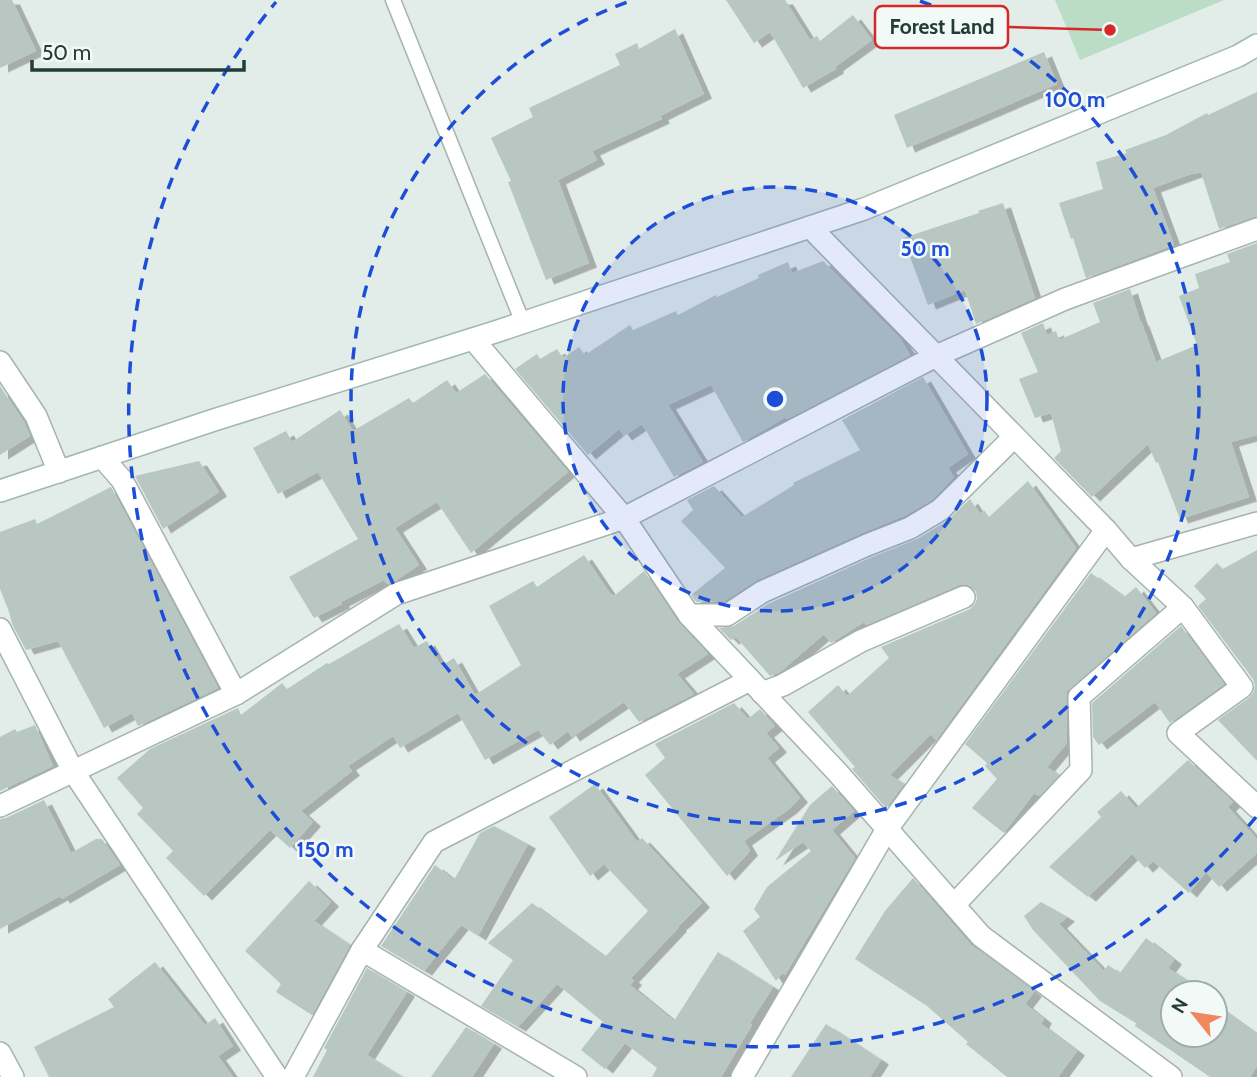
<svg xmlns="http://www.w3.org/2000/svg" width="1257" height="1077" font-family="Cabin,sans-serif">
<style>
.green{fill:#bbddc6}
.building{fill:#b8c7c1;filter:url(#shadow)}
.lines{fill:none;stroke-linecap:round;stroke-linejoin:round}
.lane-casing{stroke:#a5b4af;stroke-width:17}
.street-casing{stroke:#a5b4af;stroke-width:24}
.secondary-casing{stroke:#a1b8b1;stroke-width:24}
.lane{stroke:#fff;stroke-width:14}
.street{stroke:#fff;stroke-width:21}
.secondary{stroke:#fff;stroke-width:21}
.ring{fill:none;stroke:#1d4ed8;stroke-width:3.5;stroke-dasharray:12 9}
.centre{fill:#1d4ed8;stroke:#f3f9f6;stroke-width:3.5}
.ring-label{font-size:21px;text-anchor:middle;font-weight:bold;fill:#1d4ed8;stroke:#f3f9f6;stroke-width:5;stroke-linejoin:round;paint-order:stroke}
.leader{fill:none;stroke:#d62828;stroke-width:2.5}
.callout-dot{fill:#d62828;stroke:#f3f9f6;stroke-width:2.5}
.callout{fill:#f3f9f6;stroke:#d62828;stroke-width:2.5}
.callout-label{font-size:21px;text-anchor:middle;font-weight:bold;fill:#223d37}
</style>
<defs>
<filter id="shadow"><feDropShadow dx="8" dy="4.5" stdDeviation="0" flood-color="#0004"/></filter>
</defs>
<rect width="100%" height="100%" fill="#e2ece8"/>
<polygon class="green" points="1055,0 1224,0 1080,60"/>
<g class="building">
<polygon points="0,0 12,0 36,51 0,68"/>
<polygon points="726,0 785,0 810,40 817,36 820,41 853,15 872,40 835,67 836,69 803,88 770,32 754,43"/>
<polygon points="675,29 704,94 660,116 662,119 592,151 597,160 558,180 589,263 546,280 508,182 511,181 491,138 533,117 529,108 620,65 615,54 637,43 639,49"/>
<polygon points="1044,52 1057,84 907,148 894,115"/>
<polygon points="1257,92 1257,216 1219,229 1201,172 1195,174 1194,173 1153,188 1174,245 1086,278 1073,238 1071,239 1059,203 1103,189 1096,162 1127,153 1125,150 1166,135 1207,113 1208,115"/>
<polygon points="1003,203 1035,298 976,324 965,290 928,305 903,238 979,213 978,211"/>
<polygon points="1257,243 1257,435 1231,442 1249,497 1180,519 1158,462 1156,463 1148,444 1092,497 1054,458 1061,451 1051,413 1035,418 1019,379 1038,372 1021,333 1043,323 1047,335 1056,331 1059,340 1100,322 1093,303 1130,289 1140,321 1141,321 1156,362 1197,345 1179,296 1199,288 1195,274 1230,262 1227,254"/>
<polygon points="823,261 900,338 910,355 787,419 786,417 743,442 711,385 668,405 703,462 674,477 642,424 624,436 619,429 588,455 515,369 537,354 540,359 557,349 563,358 579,347 585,355 630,325 633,330 676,311 678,315 716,295 717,297 759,278 758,275 788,262 792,273"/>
<polygon points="485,374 568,472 471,553 437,502 395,528 419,565 395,581 387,584 384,580 341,602 342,604 314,618 289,577 358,539 318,472 278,494 253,448 286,431 292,442 340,410 353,431 409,398 413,403 447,380 456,393"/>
<polygon points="923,377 968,454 948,468 954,477 932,500 904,516 862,533 757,580 723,602 696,602 691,595 725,568 681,521 693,510 687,500 714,486 742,517 794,485 793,483 860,450 842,420"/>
<polygon points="0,386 24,422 30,436 0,455"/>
<polygon points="199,461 219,492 163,529 135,476"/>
<polygon points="1028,481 1076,548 936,740 931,734 890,775 904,784 886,808 852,769 855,767 808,712 838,685 847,696 889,658 881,647 970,609 975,604 977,599 976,592 972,587 966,584 959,585 866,625 864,622 831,643 824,634 780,672 770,676 736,637 731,640 719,628 734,626 768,604 872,557 917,539 947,521 970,499 980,514 984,510 989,517"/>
<polygon points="111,487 218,688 138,726 132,713 104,728 58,641 26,650 13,626 8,609 0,589 0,532 35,519 37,524"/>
<polygon points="1257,550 1257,761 1218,720 1250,697 1254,692 1255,685 1253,679 1198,606 1206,599 1194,586 1217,563 1223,569"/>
<polygon points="584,555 611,595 612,594 614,596 644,571 678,622 708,654 677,674 694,694 639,722 624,702 572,737 568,731 550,745 538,730 485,760 458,713 400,748 393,736 348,766 352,771 301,811 313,822 290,848 270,830 204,896 166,858 173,851 137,814 143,808 117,778 150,749 238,708 241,715 282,683 287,689 327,663 329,664 399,624 414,648 427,641 441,666 454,658 475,695 521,665 489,606 533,581 537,587"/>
<polygon points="1091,573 1124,597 1136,587 1156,613 1067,691 1066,697 1067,743 1047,767 1059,775 1039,796 1034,793 1004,833 972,808 997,779 985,766 987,763 965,744"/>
<polygon points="1181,626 1224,684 1170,723 1155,702 1099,745 1093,737 1092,703"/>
<polygon points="734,703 748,719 760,709 775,726 766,733 779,748 767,758 800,798 789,809 744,841 750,851 727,876 645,775 665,758 655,744"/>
<polygon points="35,725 53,766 0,791 0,737 15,729 17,732"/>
<polygon points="1188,760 1233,802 1228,807 1257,839 1257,853 1219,887 1206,872 1189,893 1153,861 1145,868 1132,854 1088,897 1049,867 1101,817 1097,812 1121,791 1136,808"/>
<polygon points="595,784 637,842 642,838 702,903 683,922 678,926 679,927 631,978 634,981 630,985 674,1021 718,952 773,987 750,1023 752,1025 721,1077 652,1077 657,1068 625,1043 605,1069 581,1050 603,1022 557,984 518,1027 481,1006 513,960 488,943 532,903 605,957 648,911 604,864 590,876 549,817"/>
<polygon points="832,786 854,811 832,830 855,858 785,975 782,973 776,981 743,931 760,917 754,909 767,887 811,851 803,842 775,861 810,805"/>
<polygon points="44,800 71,853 96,839 102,839 120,865 62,899 60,896 0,929 0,819 6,818"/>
<polygon points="494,826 528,844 478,936 461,925 424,971 381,946 435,865 454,880 480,833"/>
<polygon points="913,878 971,945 1034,992 1025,1004 1044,1019 1041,1024 1077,1051 1058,1077 1007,1077 966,1044 968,1042 927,1006 855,959 885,911"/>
<polygon points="309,881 331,902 314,921 350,945 312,1015 276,992 281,984 245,951"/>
<polygon points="1041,902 1067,917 1059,924 1104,971 1108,965 1120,973 1146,938 1174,960 1168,968 1206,993 1173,993 1173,1035 1215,1035 1215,1004 1257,1034 1257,1066 1250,1077 1210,1077 1135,1026 1136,1023 1100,1001 1033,930 1024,916"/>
<polygon points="155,962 205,1025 215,1018 233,1046 218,1056 233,1077 49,1077 34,1047 114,1007 108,999"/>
<polygon points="367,968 407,992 367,1055 403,1077 313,1077 327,1050 324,1048"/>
<polygon points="826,1024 881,1060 870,1077 791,1077"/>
<polygon points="466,1027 494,1044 472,1077 431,1077"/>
</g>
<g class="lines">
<defs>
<polyline id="lane" points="393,0 523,323"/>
<g id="street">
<polyline points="810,227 1106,530 1131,559 1183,607 1242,687 1178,733 1257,807"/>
<polyline points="473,339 624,518 689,615 838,773 981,936 1171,1077"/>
<polyline points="0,362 36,416 59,472"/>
<polyline points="102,457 122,480 236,694"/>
<polyline points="1131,559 1257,523"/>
<polyline points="689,615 727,615 762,592 867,545 910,528 940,510 1014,437"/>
<polyline points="0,629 73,771 277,1077"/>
<polyline points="762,693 783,685 861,641 964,597"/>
<polyline points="0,806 236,694 396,594 624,518 936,356 1065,299 1257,229"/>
<polyline points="954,905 1081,770 1079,697 1183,607"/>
<polyline points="362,950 576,1077"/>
<polyline points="0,1053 13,1077"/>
<polyline points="293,1077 362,950 434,842 750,680"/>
<polyline points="742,1077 887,829 1106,530"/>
</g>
<polyline id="secondary" points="0,491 214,420 495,332 864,209 1238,56 1257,45"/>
</defs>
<use href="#lane" class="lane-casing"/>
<use href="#street" class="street-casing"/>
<use href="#secondary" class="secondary-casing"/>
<use href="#lane" class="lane"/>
<use href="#street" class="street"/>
<use href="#secondary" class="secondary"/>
</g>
<circle cx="775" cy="399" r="212" fill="#1d4ed8" fill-opacity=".12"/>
<g class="ring">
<circle cx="775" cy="399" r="212"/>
<path d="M920 1A424 424 0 1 1 630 1"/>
<path d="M1256 817A637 637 0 0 1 276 2"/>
</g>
<circle cx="775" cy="399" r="10" class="centre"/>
<g class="ring-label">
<text x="1075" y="107">100 m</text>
<text x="925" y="256">50 m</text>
<text x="325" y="857">150 m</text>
</g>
<path class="leader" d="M1110 30L1008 27"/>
<circle class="callout-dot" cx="1110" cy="30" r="7"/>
<rect class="callout" x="875" y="6" width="133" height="42" rx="7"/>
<g class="callout-label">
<text x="942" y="34">Forest Land</text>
</g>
<g transform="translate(1194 1014) rotate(300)"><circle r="33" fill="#f3f9f6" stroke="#9faeaa" stroke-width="2"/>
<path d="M0-5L12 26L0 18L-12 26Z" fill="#f0875d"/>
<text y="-10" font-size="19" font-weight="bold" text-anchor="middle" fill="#223d37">N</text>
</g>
<path d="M32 60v10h212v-10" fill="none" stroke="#223d37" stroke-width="3.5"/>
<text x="42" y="60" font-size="21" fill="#223d37" stroke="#f3f9f6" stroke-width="5" paint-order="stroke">50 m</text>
</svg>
